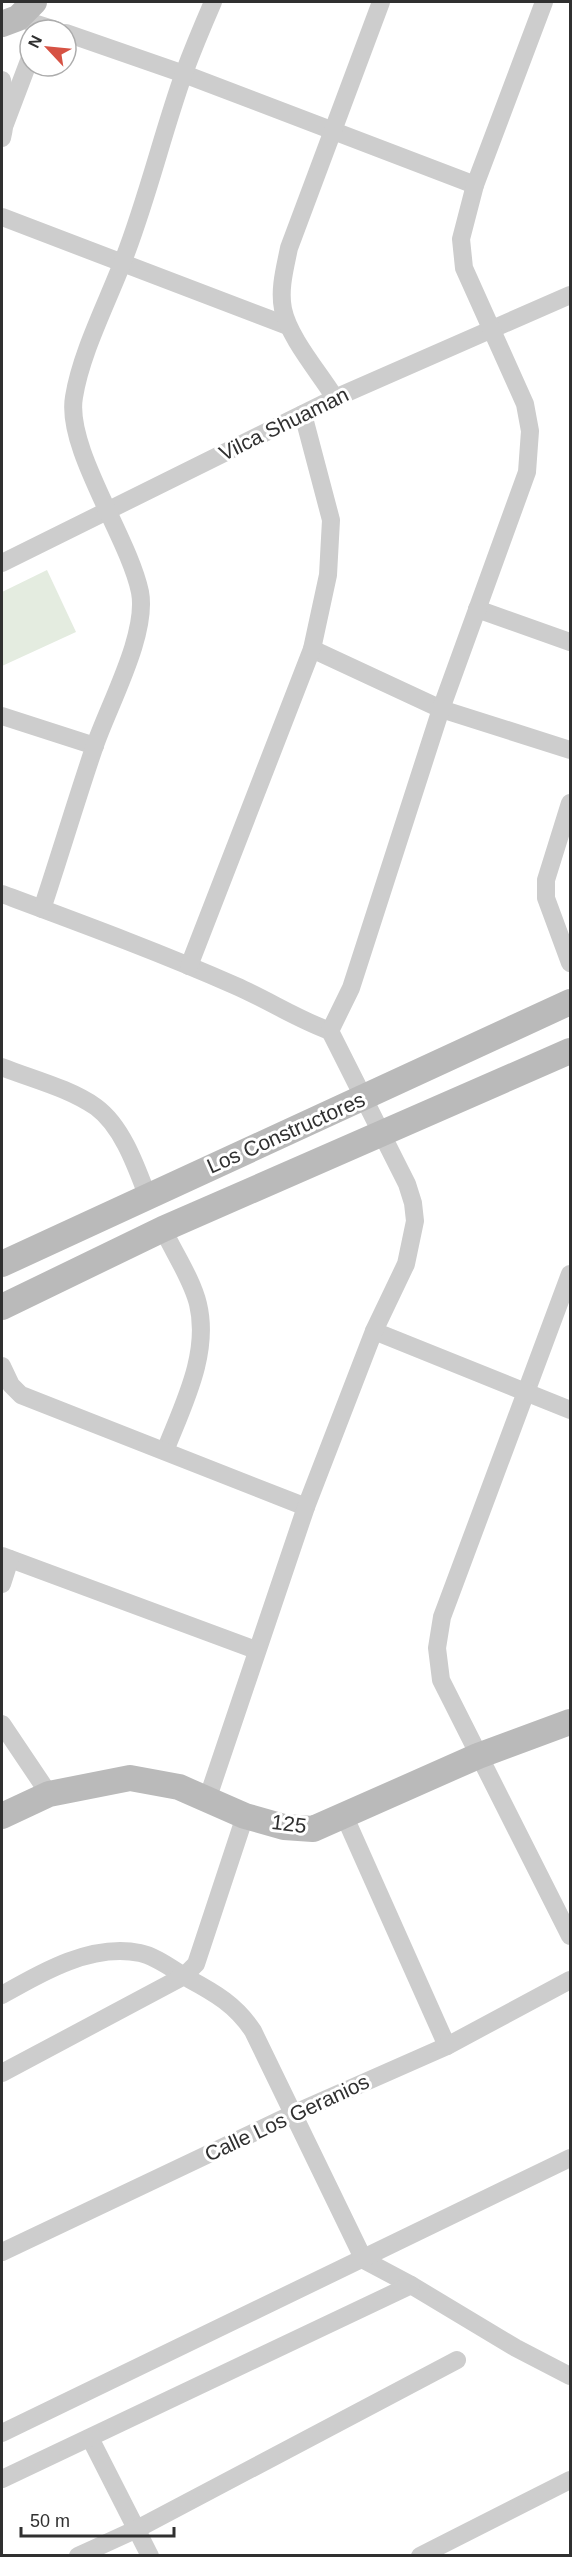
<svg xmlns="http://www.w3.org/2000/svg" width="572" height="2557" font-family="Helvetica,sans-serif">
<style>
.green{fill:#e4ece0}
.lines{fill:none;stroke-linecap:round;stroke-linejoin:round}
.street{stroke:#cdcdcd;stroke-width:18}
.secondary{stroke:#bababa;stroke-width:26}
.labels{text-anchor:middle;stroke-width:6;stroke-linejoin:round;paint-order:stroke}
.street-label{font-size:21px;fill:#303030;stroke:#fff}
</style>
<rect width="100%" height="100%" fill="#fff"/>
<polygon class="green" points="47,570 76,632 2,666 2,592"/>
<g class="lines">
<g class="street">
<polyline points="18,18 56,30"/>
<polyline points="66,33 184,74 475,185"/>
<path d="M2,80C6,100 7,118 2,138"/>
<polyline points="5,124 30,58"/>
<polyline points="2,217 288,326"/>
<path d="M335,398C319,372 289,338 283,309C279,289 285,268 289,248L381,2"/>
<polyline points="2,563 335,398 570,295"/>
<polyline points="477,609 570,642"/>
<polyline points="312,649 441,709 570,750"/>
<polyline points="2,716 95,746"/>
<polyline points="570,803 546,880 546,898 570,963"/>
<path d="M2,894C80,923 159,952 236,986C268,1000 297,1019 330,1031"/>
<path d="M42,909C60,855 76,801 94,748C108,706 148,635 140,592C129,538 65,448 74,397C81,353 107,303 123,261C147,200 162,135 184,73C193,49 203,25 213,2"/>
<polyline points="189,966 312,649 328,575 331,520 303,414"/>
<path d="M2,1067C32,1079 69,1088 96,1107C122,1126 136,1166 147,1195"/>
<path d="M163,1229C174,1253 192,1279 198,1304C210,1354 183,1405 165,1451"/>
<polyline points="570,1274 442,1617 437,1648 441,1680 570,1936"/>
<polyline points="374,1331 570,1410"/>
<polyline points="2,1366 11,1385 21,1395 306,1507"/>
<polyline points="2,1556 256,1650"/>
<polyline points="2,1584 10,1559"/>
<polyline points="2,1724 49,1794"/>
<polyline points="207,1800 306,1507 374,1331 406,1264 415,1221 413,1203 407,1184 330,1031 351,988 441,709 527,472 530,431 525,404 464,268 461,239 475,185 544,2"/>
<polyline points="344,1815 447,2046"/>
<path d="M2,1995C42,1972 92,1943 140,1953C156,1956 175,1971 189,1979C215,1993 236,2005 253,2031L364,2260L411,2285L516,2348L570,2376"/>
<polyline points="2,2073 184,1976 196,1964 245,1816"/>
<polyline points="2,2252 295,2113 447,2046 570,1980"/>
<polyline points="2,2433 570,2158"/>
<polyline points="90,2438 150,2556"/>
<polyline points="2,2479 411,2285"/>
<polyline points="78,2556 137,2529 457,2360"/>
<polyline points="420,2556 570,2480"/>
</g>
<g class="secondary">
<polyline points="2,24 18,18 34,2"/>
<polyline points="2,1264 570,1002"/>
<polyline points="2,1307 163,1229 570,1051"/>
<polyline points="2,1816 49,1794 130,1778 179,1787 245,1816 284,1827 313,1829 478,1756 570,1722"/>
</g>
</g>
<g class="labels">
<g class="street-label">
<text transform="translate(284 424) rotate(-26)" y="7">Vilca Shuaman</text>
<text transform="translate(286 1133) rotate(-24)" y="7">Los Constructores</text>
<text transform="translate(289 1824) rotate(7)" y="7">125</text>
<text transform="translate(287 2118) rotate(-25)" y="7">Calle Los Geranios</text>
</g>
</g>
<rect width="572" height="2557" fill="none" stroke="#303030" stroke-width="6"/>
<g transform="translate(48 48) rotate(296)"><circle r="28" fill="#ffffff" stroke="#acacac" stroke-width="1.5"/>
<path d="M0-4.5L10 22L0 15L-10 22Z" fill="#d65244"/>
<text y="-9" font-size="16" font-weight="bold" text-anchor="middle" fill="#303030">N</text>
</g>
<path d="M21 2527v9h153v-9" fill="none" stroke="#303030" stroke-width="3"/>
<text x="30" y="2527" font-size="18" fill="#303030" stroke="#ffffff" stroke-width="4.5" paint-order="stroke">50 m</text>
</svg>
